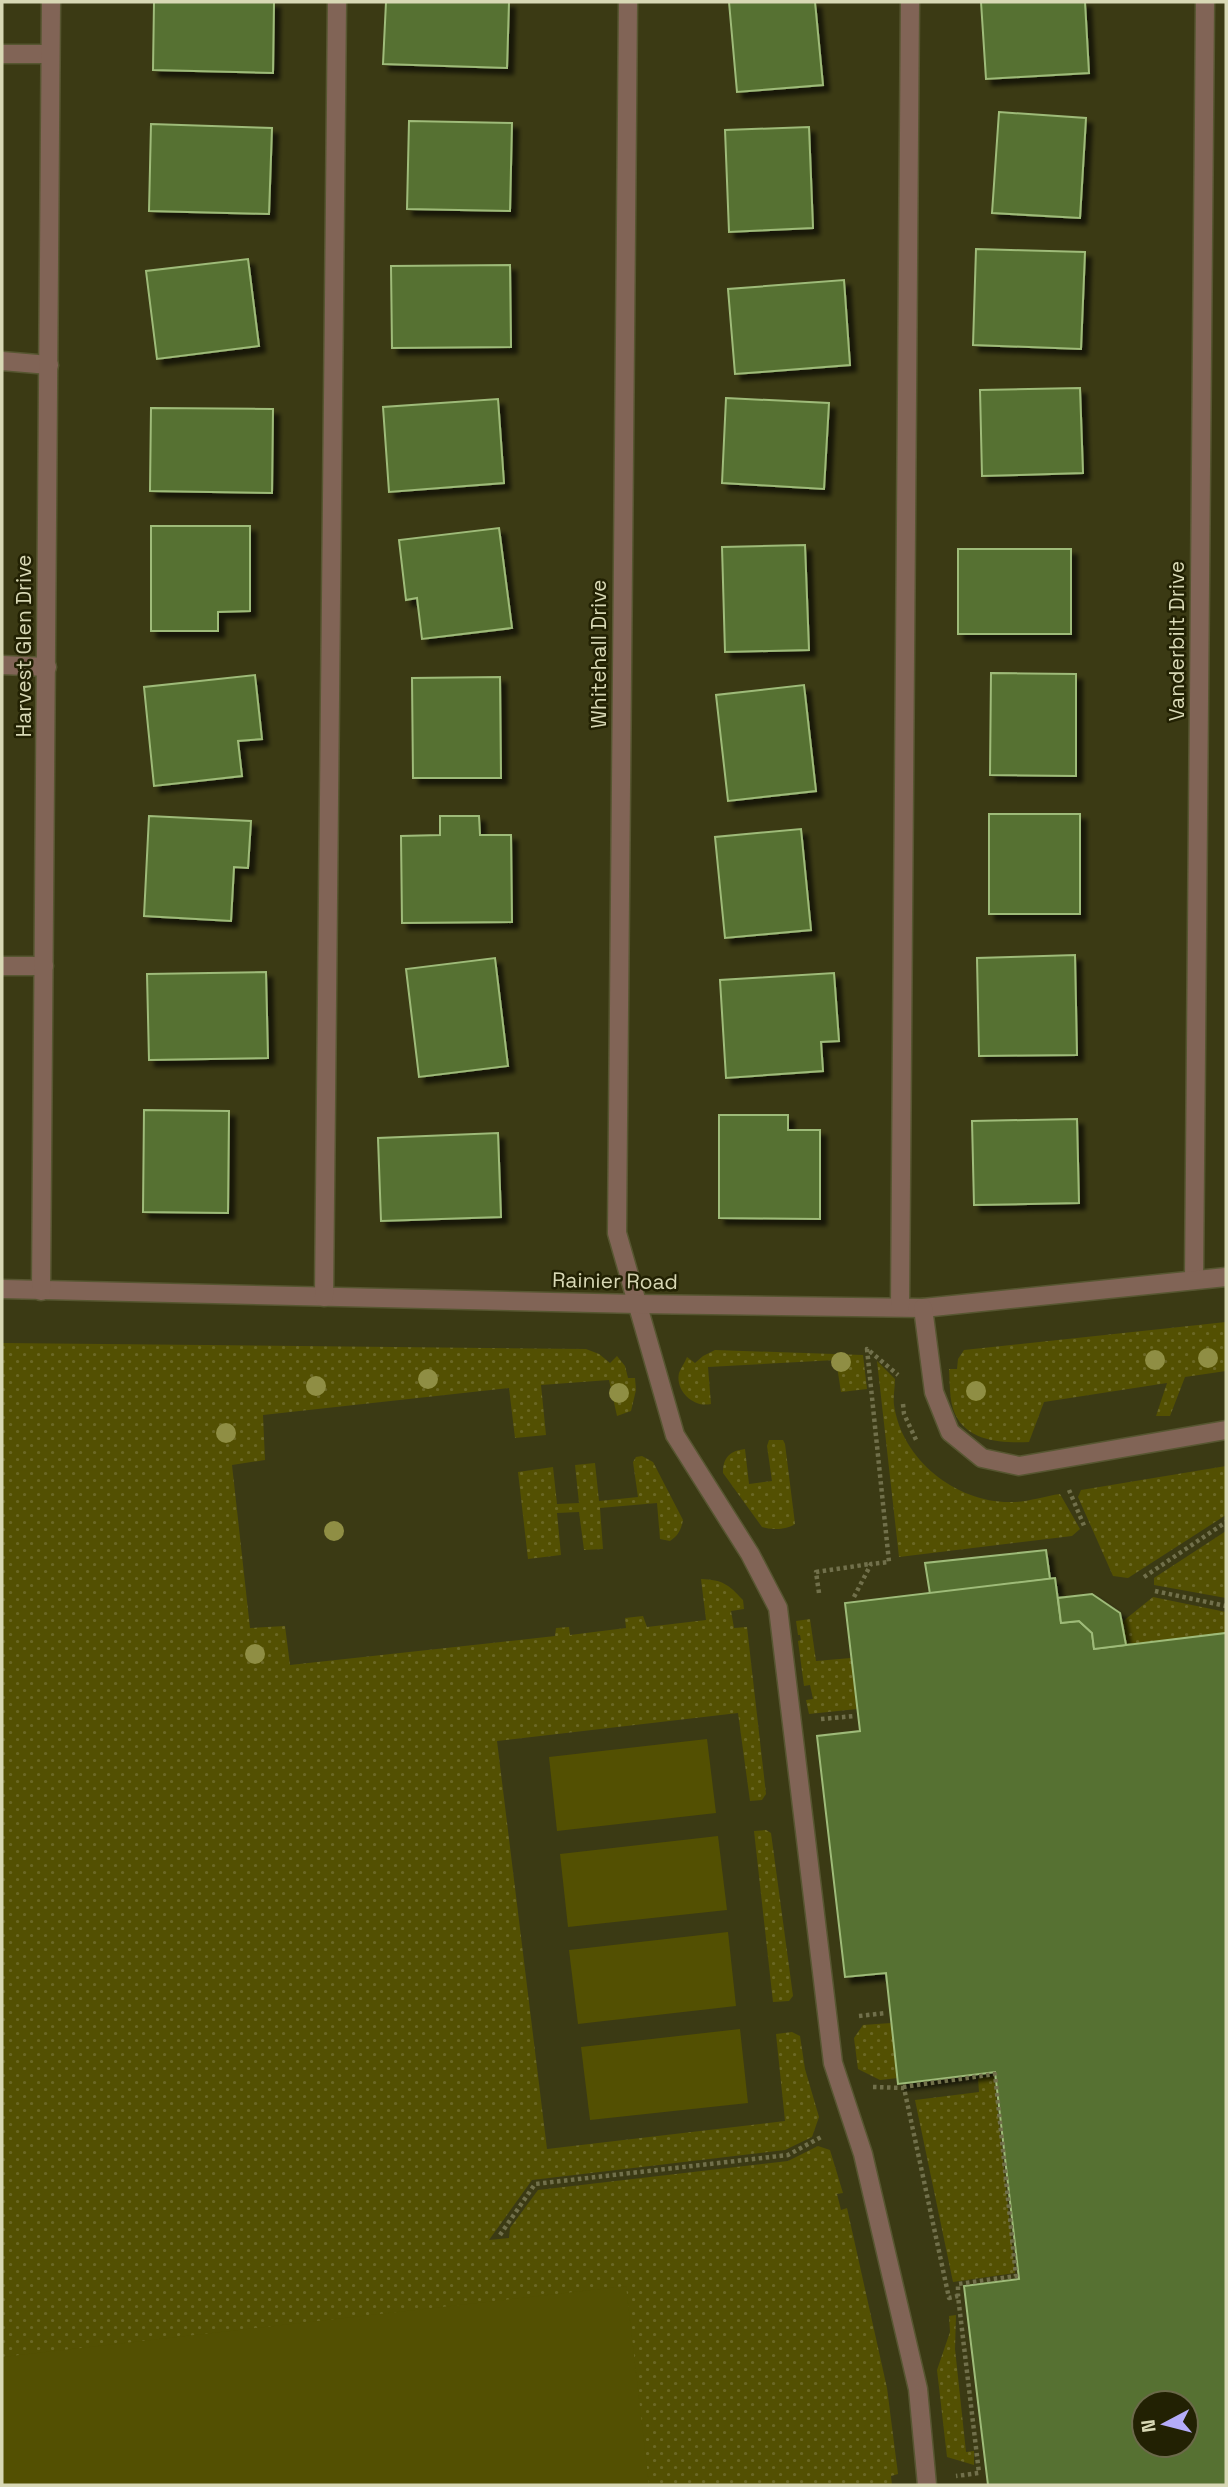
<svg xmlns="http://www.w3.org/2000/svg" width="1228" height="2487" font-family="'Space Grotesk',sans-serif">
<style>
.grass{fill:url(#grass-dots)}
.pitch{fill:#535002}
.building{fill:#577131;stroke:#9ebb79;stroke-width:2;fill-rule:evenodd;filter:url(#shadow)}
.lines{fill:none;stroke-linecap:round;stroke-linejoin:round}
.minor-casing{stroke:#575631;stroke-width:21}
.path{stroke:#71704b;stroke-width:4.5;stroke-dasharray:3.5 3.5;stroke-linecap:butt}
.minor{stroke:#816456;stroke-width:18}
.tree{fill:#8f8e44}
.labels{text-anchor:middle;stroke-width:5;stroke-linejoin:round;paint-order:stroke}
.street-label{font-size:21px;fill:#d8d8b5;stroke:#222103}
</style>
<defs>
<pattern id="grass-dots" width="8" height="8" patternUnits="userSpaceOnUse" patternTransform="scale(1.75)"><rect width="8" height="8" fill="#535002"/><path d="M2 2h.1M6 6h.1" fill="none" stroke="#6b6825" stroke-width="1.8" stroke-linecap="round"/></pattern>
<filter id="shadow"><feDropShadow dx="6" dy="6" stdDeviation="2" flood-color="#0009"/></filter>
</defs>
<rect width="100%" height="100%" fill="#3b3a14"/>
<g class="grass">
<path d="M1226,1322V1371L1185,1377L1170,1416H1156L1167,1383L1044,1402L1029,1442C1002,1443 968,1442 955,1414C949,1401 950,1382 949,1369H957L958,1359L964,1350Z"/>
<path d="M2,1343L586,1349L599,1354L610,1363L617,1356L625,1366L628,1378H635L636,1390L631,1411L617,1416L609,1380L541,1385L546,1435L515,1438L509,1388L263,1415L265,1460L232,1465L250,1628L285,1626L290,1665L555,1636L556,1628L569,1627L570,1635L626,1628L625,1618L643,1616L647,1627L706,1620L701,1579C723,1580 728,1584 743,1600L744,1609L731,1611L734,1628L747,1627L766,1794L762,1800L750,1801L738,1713L497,1741L547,2149L785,2121L776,2034L792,2032L800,2036L805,2069L819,2117L812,2137L785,2150L532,2180L489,2240L509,2238L510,2228L538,2190L788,2161L818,2146L830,2150L843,2193L837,2194L841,2210L847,2208L887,2388L898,2474L891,2476L892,2485H2Z"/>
<path d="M715,1350L863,1355L867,1389L841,1392L836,1360L708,1367L711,1404C694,1408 675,1391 679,1373C681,1368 685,1362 687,1357L695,1363L703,1356Z"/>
<path d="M877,1361L895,1379C895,1387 893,1397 894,1405C902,1461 958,1504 1013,1502C1028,1502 1045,1496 1060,1494L1080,1529L1072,1536L899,1557Z"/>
<path d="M769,1440H783L785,1444L795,1524C787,1530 771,1530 762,1527L723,1473C723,1457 730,1451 745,1449L749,1484L772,1481L767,1446Z"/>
<path d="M642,1456L653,1462L683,1520C681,1530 678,1536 670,1541L660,1539L657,1503L600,1508L603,1549L584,1550L579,1512L557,1513L561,1555L528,1559L518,1472L553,1467L557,1504L579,1503L575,1465L595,1463L599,1501L638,1497L633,1462L636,1457Z"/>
<path d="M1226,1466V1515L1128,1578L1113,1576L1078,1497L1081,1490Z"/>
<path d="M1226,1531V1598L1154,1585V1578Z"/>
<path d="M1153,1597L1226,1612V1633L1126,1645L1122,1622Z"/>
<path d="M810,1619L816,1661L851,1658L857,1709L809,1714L806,1700L813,1699L810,1685L804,1686L798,1641L801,1640L800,1635H798L796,1621Z"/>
<path d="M766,1830L771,1833L793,1996L789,2001L773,2002L754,1831Z"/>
<path d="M891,2023L898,2078L880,2080L858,2069L854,2038L863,2025Z"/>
<path d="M994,2076L1015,2273L953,2282L915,2100L979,2092L978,2078Z"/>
<path d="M956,2315L955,2349L966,2452L974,2451V2465L947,2457L937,2370L950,2332L949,2316Z"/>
</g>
<g class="pitch">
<path d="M707,1739L716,1813L557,1831L549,1757Z"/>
<path d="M718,1836L727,1910L568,1927L560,1854Z"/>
<path d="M728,1932L736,2006L578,2024L569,1950Z"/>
<path d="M740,2029L748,2103L590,2120L581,2047Z"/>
<path d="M626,2286L649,2485H2V2357Z"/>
</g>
<g class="building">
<path d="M154,2H274L273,73L153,70Z"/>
<path d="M386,2H509L507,68L383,64Z"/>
<path d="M729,2H815L823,85L737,92Z"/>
<path d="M981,2H1085L1089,73L986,79Z"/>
<path d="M999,112L1086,118L1080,218L992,213Z"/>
<path d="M409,121L512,123L510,211L407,209Z"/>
<path d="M151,124L272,128L269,214L149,211Z"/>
<path d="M809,127L813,228L729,232L725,130Z"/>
<path d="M976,249L1085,252L1081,349L973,345Z"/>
<path d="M248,259L259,346L157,359L146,271Z"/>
<path d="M510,265L511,347L392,348L391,266Z"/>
<path d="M844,280L850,365L735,374L728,289Z"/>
<path d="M1080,388L1083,473L982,476L980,390Z"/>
<path d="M726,398L829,403L824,489L722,483Z"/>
<path d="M498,399L504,483L389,492L383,407Z"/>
<path d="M151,408L273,409L272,493L150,491Z"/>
<path d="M151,526H250V611L218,612V631H151Z"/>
<path d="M499,528L512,628L422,639L417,598L406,600L399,540Z"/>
<path d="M805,545L809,650L725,652L722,547Z"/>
<rect x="958" y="549" width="113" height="85"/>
<path d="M991,673L1076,674V776L990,775Z"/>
<path d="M255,675L262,739L238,741L242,776L154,786L144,687Z"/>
<path d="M500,677L501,778H413L412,678Z"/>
<path d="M804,685L816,791L728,801L716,695Z"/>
<rect x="989" y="814" width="91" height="100"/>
<path d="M149,816L251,821L248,868L234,867L231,921L144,916Z"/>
<path d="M440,816H479L480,835H511L512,922L402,923L401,836L440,835Z"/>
<path d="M801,829L811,930L725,938L715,837Z"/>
<path d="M1075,955L1077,1055L979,1056L977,958Z"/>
<path d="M495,958L508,1066L419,1077L406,969Z"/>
<path d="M266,972L268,1058L149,1060L147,974Z"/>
<path d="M834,973L839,1041L821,1042L823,1071L726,1078L720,980Z"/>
<path d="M144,1110L229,1111L228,1213L143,1212Z"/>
<path d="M719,1115H788V1130H820V1219L719,1218Z"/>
<path d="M1077,1119L1079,1203L974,1205L972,1121Z"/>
<path d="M498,1133L501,1217L381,1221L378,1138Z"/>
<path d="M1046,1550L1050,1579L930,1594L925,1563Z"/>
<path d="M1055,1578L1061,1623L1079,1621L1092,1633L1094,1649L1226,1633V2485H988L964,2286L1019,2279L995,2072L898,2084L886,1973L845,1977L817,1736L860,1731L845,1603ZM1144,2403H1186V2445H1144Z"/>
<path d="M1092,1594L1120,1613L1126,1645L1094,1649L1092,1633L1079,1621L1061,1623L1058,1598Z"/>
</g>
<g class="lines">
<defs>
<g id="minor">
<path d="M628,2L617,1233L675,1435L750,1554L778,1608L833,2063L863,2154L918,2389L927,2485"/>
<path d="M2,54H50"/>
<path d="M2,361L49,365"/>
<path d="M2,665L47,667"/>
<path d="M2,966H44"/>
<path d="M1194,1280L1205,2"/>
<path d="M2,1289L638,1304L923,1308L1226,1277"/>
<path d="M41,1291L51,2"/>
<path d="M324,1297L337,2"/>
<path d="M900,1307L910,2"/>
<path d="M923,1308L934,1392L950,1432L982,1458L1019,1466L1226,1430"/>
</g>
</defs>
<use href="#minor" class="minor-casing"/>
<g class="path">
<path d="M903,1404L904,1414L917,1442"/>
<path d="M1069,1490L1085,1528"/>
<path d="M1144,1577L1226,1522"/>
<path d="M1155,1591L1226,1606"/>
<path d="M819,1593L816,1572L870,1564"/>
<path d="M854,1597L871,1564L889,1562L867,1349L898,1375"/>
<path d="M821,1719L855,1716"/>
<path d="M859,2016L886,2013"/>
<path d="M873,2087L904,2088L949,2298L958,2296L979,2473L956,2476"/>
<path d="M903,2087L995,2074L1016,2276L958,2284V2296"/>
<path d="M500,2235L535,2184L788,2155L823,2136"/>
</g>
<use href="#minor" class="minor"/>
</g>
<g class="tree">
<circle cx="1208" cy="1358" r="10"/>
<circle cx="1155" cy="1360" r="10"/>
<circle cx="841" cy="1362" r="10"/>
<circle cx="428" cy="1379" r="10"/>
<circle cx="316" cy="1386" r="10"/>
<circle cx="976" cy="1391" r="10"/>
<circle cx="619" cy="1393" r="10"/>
<circle cx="226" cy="1433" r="10"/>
<circle cx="334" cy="1531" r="10"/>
<circle cx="255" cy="1654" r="10"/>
</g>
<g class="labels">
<g class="street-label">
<text transform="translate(1177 641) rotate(-90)" y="7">Vanderbilt Drive</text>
<text transform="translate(24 646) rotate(-90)" y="7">Harvest Glen Drive</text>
<text transform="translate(599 654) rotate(-90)" y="7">Whitehall Drive</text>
<text transform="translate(615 1281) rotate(1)" y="7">Rainier Road</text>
</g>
</g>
<rect width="1228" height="2487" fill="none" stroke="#d8d8b5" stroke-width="7"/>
<g transform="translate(1165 2424) rotate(263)"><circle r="33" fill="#222103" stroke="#6b6a4a" stroke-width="2"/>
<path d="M0-5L12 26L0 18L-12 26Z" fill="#b4acf9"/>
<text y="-10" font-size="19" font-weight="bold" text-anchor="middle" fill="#d8d8b5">N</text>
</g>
</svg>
